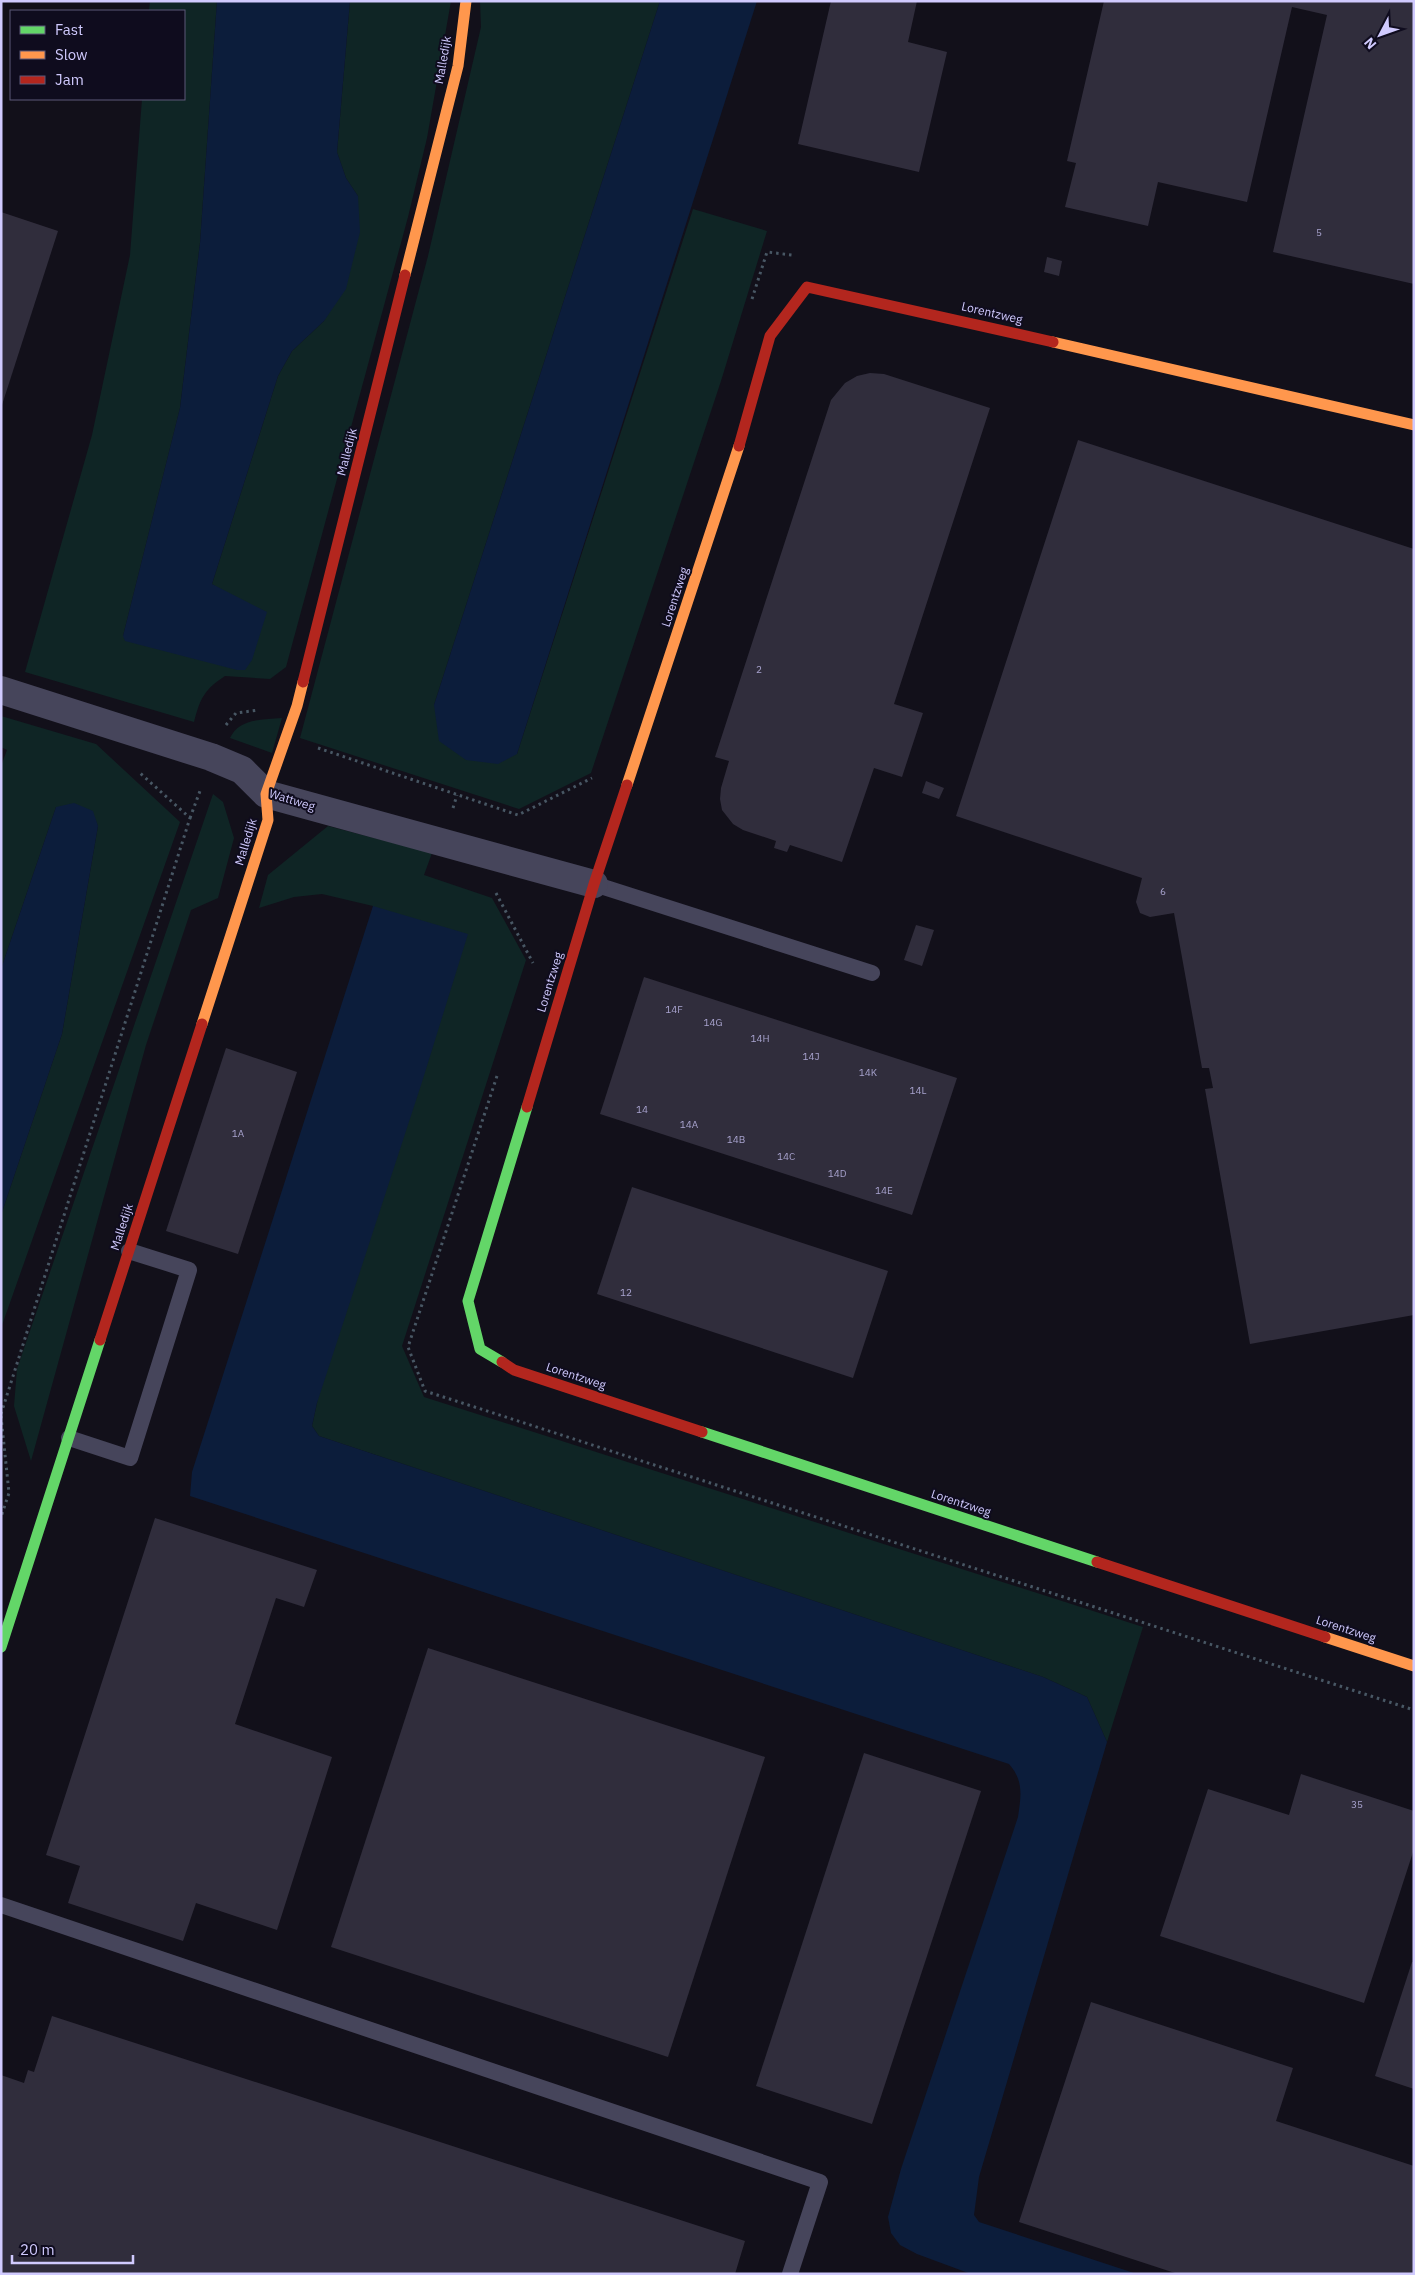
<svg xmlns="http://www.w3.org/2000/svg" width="1415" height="2275" font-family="'IBM Plex Sans',sans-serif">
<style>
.green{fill:#0f2525}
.water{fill:#0c1d3b}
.building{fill:#302d3c}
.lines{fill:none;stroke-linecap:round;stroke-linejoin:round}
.path{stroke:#485764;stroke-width:3;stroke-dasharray:2.5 4;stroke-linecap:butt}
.lane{stroke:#46455b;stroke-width:16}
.street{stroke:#46455b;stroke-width:28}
.fast{stroke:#63d668;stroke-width:11}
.slow{stroke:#ff974d;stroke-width:11}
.jam{stroke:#b3261e;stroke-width:11}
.labels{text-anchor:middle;stroke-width:4;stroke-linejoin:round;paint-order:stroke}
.number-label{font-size:10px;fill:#a8a3ce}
.street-label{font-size:12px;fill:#d0cafe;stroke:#0f0c1e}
</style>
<rect width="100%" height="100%" fill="#12101a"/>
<g class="green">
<path d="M150,1H217L200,243L180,408L123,636L218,588L212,584L278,376L292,351L324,321L358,196L346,178L337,152L350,1H451L427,138L408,217L286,667L270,679L225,676C205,689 200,698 194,722L25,672L92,435L130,255L142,99H184V11H149Z"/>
<path d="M480,1H660L434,705L517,754L693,209L767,231L721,381L591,773L519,809L300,738L428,256L481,27Z"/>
<path d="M1,716L96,744L180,822L1,1328V1215L62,1034L98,826L92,811L56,807L1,969V766L7,750L1,747Z"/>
<path d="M282,718L272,753L230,738C239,718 262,720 282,718Z"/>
<path d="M213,794L223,802L234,838L218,898L191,910L146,1045L31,1461L14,1406L17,1369Z"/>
<path d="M328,826L432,853L424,875L492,898L526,960L402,1346L424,1397L1143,1627L1107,1742L1087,1697L1043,1677L319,1436L312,1426L317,1403L373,906L322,894L294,897L259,908L268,875Z"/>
</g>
<g class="water">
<path d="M217,1H350L337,152L346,178L358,196L360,232L346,289L324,321L292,351L278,376L212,584L267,612L252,660L245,670H237L125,641L123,636L180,408L200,243Z"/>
<path d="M660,1H757L517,754L498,764L466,760L439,741L434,705Z"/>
<path d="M74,803L93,811L98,826L62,1034L1,1215V969L56,807Z"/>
<path d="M373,906L468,934L422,1082L317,1403L312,1426L319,1436L1043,1677L1087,1697L1107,1742L979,2177L974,2215L979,2222L1137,2274H971L917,2254L900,2245L891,2233L888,2217L901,2169L1018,1817C1021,1796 1024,1781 1009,1764L190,1496L192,1472Z"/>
</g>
<g class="building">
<path d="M831,1H917L908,42L947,52L919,172L798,144Z"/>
<path d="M1104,1H1414V284L1273,252L1327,15L1292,7L1247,202L1158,182L1148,226L1065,207L1076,163L1067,161Z"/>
<path d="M1,212L58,231L2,405H1Z"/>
<path d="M1047,257L1062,261L1059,276L1044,272Z"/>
<path d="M870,373L884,374L990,408L894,704L923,713L902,777L874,768L842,862L790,845L787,852L774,848L776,841L743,830L733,824L722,810L720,799L721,788L729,761L715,757L831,400L845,383L857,376Z"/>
<path d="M1078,440L1414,549V1315L1250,1344L1205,1089L1213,1088L1209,1068H1202L1174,913L1150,917L1140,913L1136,902L1142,878L956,816Z"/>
<path d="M926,781L944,788L939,799L922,793Z"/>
<path d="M916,925L934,930L922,966L904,960Z"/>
<path d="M644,977L957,1078L912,1215L600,1114Z"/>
<path d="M226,1048L297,1072L238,1254L166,1231Z"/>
<path d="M632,1187L888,1271L853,1378L597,1294Z"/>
<path d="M155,1518L317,1570L304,1607L276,1598L235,1724L332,1757L277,1930L196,1903L183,1941L68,1903L80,1866L46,1855Z"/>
<path d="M428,1648L765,1757L668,2057L331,1947Z"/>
<path d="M864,1753L981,1791L872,2124L756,2086Z"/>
<path d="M1301,1774L1414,1811V1849L1364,2003L1160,1936L1208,1789L1289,1815Z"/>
<path d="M1412,1962H1414V2089L1375,2076Z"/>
<path d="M1091,2002L1293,2068L1276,2121L1414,2166V2274H1178L1019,2222Z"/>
<path d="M52,2016L745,2241L735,2274H1V2075L24,2083L28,2070L34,2072Z"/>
</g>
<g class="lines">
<g class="path">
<path d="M752,299L767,252L792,255"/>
<path d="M226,725L236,713L259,710"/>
<path d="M318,748L518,815L592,778"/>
<path d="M453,808L457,795"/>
<path d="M190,818L200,791"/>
<path d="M496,893L533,963"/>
<path d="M497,1076L408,1347L425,1391L1414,1710"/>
<path d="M1,1414L190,818L140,773"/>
<path d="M1,1416L9,1493L1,1517"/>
</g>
<g class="lane">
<path d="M594,884L872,973"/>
<path d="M69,1438L130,1458L189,1270L129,1251"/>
<path d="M1,1905L820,2182L790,2274"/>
</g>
<path class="street" d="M1,690L211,757L242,770L266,794L594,884"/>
<g class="fast">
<path d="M502,1362L480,1349L468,1301L527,1107"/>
<path d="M702,1432L1097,1562"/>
<path d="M1,1647L100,1340"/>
</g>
<g class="slow">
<path d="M405,275L458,66L466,1"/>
<path d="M1053,342L1414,425"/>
<path d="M627,785L739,446"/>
<path d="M202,1024L268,820L266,794L297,706L303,682"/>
<path d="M1325,1637L1414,1666"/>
</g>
<g class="jam">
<path d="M739,446L770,336L807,287L1053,342"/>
<path d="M303,682L405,275"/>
<path d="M527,1107L594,884L627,785"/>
<path d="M100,1340L202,1024"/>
<path d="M502,1362L514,1370L702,1432"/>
<path d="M1097,1562L1325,1637"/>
</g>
</g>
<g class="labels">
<g class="number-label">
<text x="1319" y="236">5</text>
<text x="759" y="673">2</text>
<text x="1163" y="895">6</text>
<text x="674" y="1013">14F</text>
<text x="713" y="1026">14G</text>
<text x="760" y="1042">14H</text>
<text x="811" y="1060">14J</text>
<text x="868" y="1076">14K</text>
<text x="918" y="1094">14L</text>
<text x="642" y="1113">14</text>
<text x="689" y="1128">14A</text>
<text x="238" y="1137">1A</text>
<text x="736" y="1143">14B</text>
<text x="786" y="1160">14C</text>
<text x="837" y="1177">14D</text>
<text x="884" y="1194">14E</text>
<text x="626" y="1296">12</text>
<text x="1357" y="1808">35</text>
</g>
<g class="street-label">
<text transform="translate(443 60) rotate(-80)" y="4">Malledijk</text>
<text transform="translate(992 313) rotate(13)" y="4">Lorentzweg</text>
<text transform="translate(347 452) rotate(-76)" y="4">Malledijk</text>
<text transform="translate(675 597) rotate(-72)" y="4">Lorentzweg</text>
<text transform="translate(292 800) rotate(17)" y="4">Wattweg</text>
<text transform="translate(246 842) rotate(-73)" y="4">Malledijk</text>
<text transform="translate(550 982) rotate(-73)" y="4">Lorentzweg</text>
<text transform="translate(122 1227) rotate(-72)" y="4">Malledijk</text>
<text transform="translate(576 1376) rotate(18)" y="4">Lorentzweg</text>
<text transform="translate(961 1503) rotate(18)" y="4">Lorentzweg</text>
<text transform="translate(1346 1629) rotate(18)" y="4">Lorentzweg</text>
</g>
</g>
<rect width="1415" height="2275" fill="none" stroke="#d0cafe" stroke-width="5"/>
<rect x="10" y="10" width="175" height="90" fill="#0f0c1e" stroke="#5c5878"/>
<rect x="20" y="26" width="25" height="8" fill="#63d668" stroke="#5c5878"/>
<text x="55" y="35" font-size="15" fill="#d0cafe">Fast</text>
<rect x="20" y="51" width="25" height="8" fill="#ff974d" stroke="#5c5878"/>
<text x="55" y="60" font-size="15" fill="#d0cafe">Slow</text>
<rect x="20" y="76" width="25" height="8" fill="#b3261e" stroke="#5c5878"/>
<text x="55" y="85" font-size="15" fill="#d0cafe">Jam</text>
<g transform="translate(1380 35) rotate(229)" stroke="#0f0c1e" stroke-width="4" paint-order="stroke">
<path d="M0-4L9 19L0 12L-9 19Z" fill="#d0cafe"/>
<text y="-8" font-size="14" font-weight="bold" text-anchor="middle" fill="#d0cafe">N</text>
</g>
<path d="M12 2255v8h121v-8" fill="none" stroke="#d0cafe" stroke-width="2.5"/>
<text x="20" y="2255" font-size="15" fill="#d0cafe" stroke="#0f0c1e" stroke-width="4" paint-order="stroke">20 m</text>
</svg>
